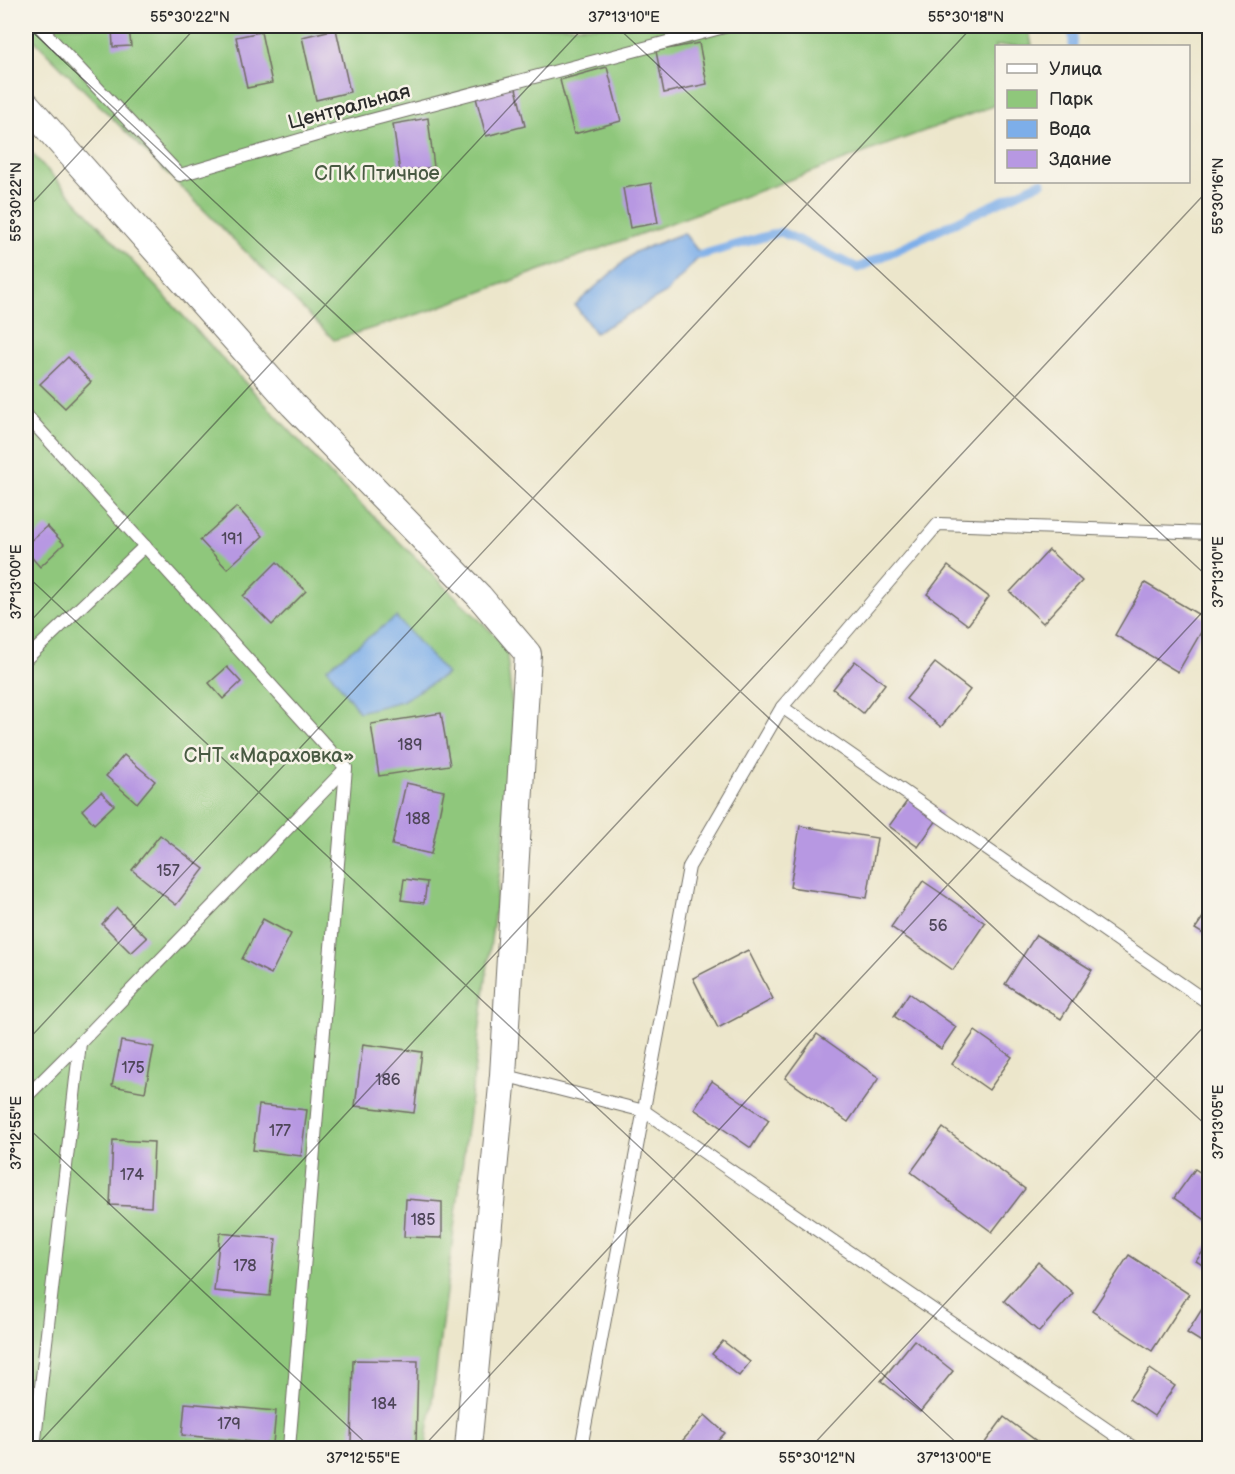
<svg xmlns="http://www.w3.org/2000/svg" width="1235" height="1474" font-family="'Balsamiq Sans',sans-serif">
<style>
.green{fill:#8fc77b;stroke:#5d7953;stroke-width:1.5}
.water{fill:#7daee9;stroke:#546c8a;stroke-width:1.5}
.lines{fill:none;stroke-linecap:round;stroke-linejoin:round}
.stream{stroke:#7daee9;stroke-width:9}
.building{fill:#b798e2}
.lane-casing{stroke:#6f6c63;stroke-width:14}
.street-casing{stroke:#6f6c63;stroke-width:28}
.lane{stroke:#fff;stroke-width:12}
.street{stroke:#fff;stroke-width:26}
.ticks{fill:none;stroke:#2b2b2b;stroke-width:1.5;stroke-opacity:0.45}
.labels{text-anchor:middle;stroke-width:5;stroke-linejoin:round;paint-order:stroke}
.number-label{font-size:16px;fill:#4e4659}
.street-label{font-size:20px;fill:#2b2b2b;stroke:#f7f3e8}
.park-label{font-size:20px;fill:#495a43;stroke:#f7f3e8}
.neatline{fill:none;stroke:#2b2b2b;stroke-width:2}
.ticks-label{font-size:15px;text-anchor:middle;fill:#2b2b2b}
</style>
<rect width="100%" height="100%" fill="#f7f3e8"/>
<filter id="ink" filterUnits="userSpaceOnUse"><feTurbulence type="fractalNoise" baseFrequency=".0167" numOctaves="2"/><feDisplacementMap in="SourceGraphic" scale="12" xChannelSelector="R" yChannelSelector="G"/><feConvolveMatrix kernelMatrix="1 2 1 2 8 2 1 2 1" color-interpolation-filters="sRGB"/></filter>
<filter id="wash" filterUnits="userSpaceOnUse"><feTurbulence type="fractalNoise" baseFrequency=".008" numOctaves="4" result="noise"/><feDisplacementMap in="SourceGraphic" scale="24" xChannelSelector="R" yChannelSelector="G"/><feGaussianBlur stdDeviation="1.35" result="paint"/><feColorMatrix in="noise" values="0 0 0 0 0 0 0 0 0 0 0 0 0 0 0 0 0 1.4 0 .05"/><feComposite in="paint" operator="in"/></filter>
<g filter="url(#wash)">
<rect width="100%" height="100%" fill="#ece6cb"/>
<g class="green">
<path d="M26,26H1028L1032,46H996V105L428,311L334,340L26,32Z"/>
<path d="M26,147L330,474L506,646L516,745L426,1448H26Z"/>
</g>
<g class="water">
<path d="M684,233L701,255L666,293L595,333L575,305L635,252Z"/>
<path d="M396,617L447,674L402,701L359,712L327,668Z"/>
</g>
<g class="lines">
<g class="stream">
<path d="M1068,26L1073,34V46"/>
<path d="M701,255L781,232L858,268L1042,182"/>
</g>
</g>
<g id="blocks">
<g class="building">
<path d="M129,27L131,46L113,47L112,28Z"/>
<path d="M336,29L350,92L316,100L302,37Z"/>
<path d="M261,32L272,83L247,88L236,37Z"/>
<path d="M699,43L707,84L664,93L656,51Z"/>
<path d="M607,67L621,121L574,134L560,80Z"/>
<path d="M515,84L525,126L486,136L475,94Z"/>
<path d="M428,118L434,167L400,172L393,124Z"/>
<path d="M651,183L658,223L630,228L623,188Z"/>
<path d="M68,357L91,382L65,408L40,384Z"/>
<path d="M237,507L263,536L227,569L200,540Z"/>
<path d="M47,526L64,544L40,567L26,551V545Z"/>
<path d="M1049,550L1082,581L1043,623L1010,592Z"/>
<path d="M277,562L306,591L272,625L243,596Z"/>
<path d="M948,566L989,597L968,625L927,594Z"/>
<path d="M1145,583L1208,620L1178,672L1115,635Z"/>
<path d="M855,661L885,684L863,713L833,689Z"/>
<path d="M935,663L970,690L941,727L906,699Z"/>
<path d="M227,667L241,682L223,699L209,683Z"/>
<path d="M441,713L450,765L379,776L371,724Z"/>
<path d="M124,755L155,781L137,803L106,776Z"/>
<path d="M406,783L444,791L431,854L392,845Z"/>
<path d="M101,792L114,805L94,824L82,810Z"/>
<path d="M913,793L942,813L918,847L889,826Z"/>
<path d="M800,826L877,838L867,898L790,887Z"/>
<path d="M160,835L204,869L176,905L132,870Z"/>
<path d="M404,879L427,882L424,903L401,900Z"/>
<path d="M923,881L985,923L953,970L891,927Z"/>
<path d="M1210,907V938L1195,929Z"/>
<path d="M117,908L147,938L131,953L102,924Z"/>
<path d="M263,919L291,934L271,974L242,959Z"/>
<path d="M1036,935L1092,970L1061,1019L1005,984Z"/>
<path d="M748,950L773,999L718,1028L693,978Z"/>
<path d="M909,993L956,1027L941,1049L894,1016Z"/>
<path d="M975,1031L1012,1057L989,1090L952,1064Z"/>
<path d="M817,1034L879,1078L848,1122L785,1078Z"/>
<path d="M121,1041L154,1047L145,1092L112,1086Z"/>
<path d="M363,1044L422,1052L414,1113L355,1106Z"/>
<path d="M712,1081L769,1120L751,1148L694,1109Z"/>
<path d="M259,1105L307,1110L301,1156L253,1150Z"/>
<path d="M943,1128L1025,1189L992,1232L911,1172Z"/>
<path d="M113,1140L154,1142L151,1207L110,1205Z"/>
<path d="M1195,1169L1210,1179V1223L1174,1198Z"/>
<path d="M406,1199L442,1202V1238L404,1237Z"/>
<path d="M220,1233L276,1239L270,1296L214,1291Z"/>
<path d="M1210,1242V1270L1196,1261Z"/>
<path d="M1129,1255L1189,1294L1152,1351L1092,1311Z"/>
<path d="M1038,1262L1073,1293L1039,1332L1004,1301Z"/>
<path d="M1202,1309L1210,1314V1343L1208,1346L1187,1333Z"/>
<path d="M914,1340L953,1371L920,1412L881,1381Z"/>
<path d="M723,1341L750,1362L739,1376L712,1354Z"/>
<path d="M353,1360L418,1361L416,1446L351,1445Z"/>
<path d="M1150,1369L1175,1386L1154,1416L1129,1399Z"/>
<path d="M185,1403L276,1411L273,1444L182,1435Z"/>
<path d="M705,1415L725,1433L711,1448H678L677,1447Z"/>
<path d="M1004,1417L1046,1448H981Z"/>
</g>
</g>
</g>
<g filter="url(#ink)">
<use href="#blocks" fill-opacity="0" stroke="#6f6c63" stroke-width="1.5"/>
<g class="lines">
<defs>
<g id="lane">
<path d="M39,26L180,175L337,129L728,26"/>
<path d="M26,415L346,768L289,1448"/>
<path d="M26,659L145,546"/>
<path d="M782,707L938,524L1210,533"/>
<path d="M503,1075L644,1111L1134,1448"/>
<path d="M26,1097L80,1043"/>
<path d="M34,1448L80,1043L346,768"/>
<path d="M581,1448L689,867L782,707L1210,1004"/>
</g>
<path id="street" d="M26,104L293,405L479,596L528,654L503,1075L468,1448"/>
</defs>
<use href="#lane" class="lane-casing"/>
<use href="#street" class="street-casing"/>
<use href="#lane" class="lane"/>
<use href="#street" class="street"/>
</g>
</g>
<path class="ticks" d="M26,26L1210,1129M616,26L1210,579M1207,26L1210,28M26,210L197,26M26,575L962,1448M26,626L585,26M26,1042L973,26M26,1126L371,1448M34,1448L1210,188M422,1448L1210,604M810,1448L1210,1020M1198,1448L1210,1436"/>
<g class="labels">
<g class="number-label">
<text x="232" y="544">191</text>
<text x="410" y="750">189</text>
<text x="418" y="824">188</text>
<text x="168" y="876">157</text>
<text x="938" y="931">56</text>
<text x="133" y="1073">175</text>
<text x="388" y="1085">186</text>
<text x="280" y="1136">177</text>
<text x="132" y="1180">174</text>
<text x="423" y="1225">185</text>
<text x="245" y="1271">178</text>
<text x="384" y="1409">184</text>
<text x="229" y="1429">179</text>
</g>
<g class="street-label">
<text transform="translate(349 106) rotate(-15)" y="7">Центральная</text>
</g>
<g class="park-label">
<text x="377" y="180">СПК Птичное</text>
<text x="269" y="762">СНТ «Мараховка»</text>
</g>
</g>
<rect width="1235" height="1474" fill="none" stroke="#f7f3e8" stroke-width="66"/>
<rect x="995" y="45" width="195" height="138" fill="#f7f3e8" stroke="#a5a39c" stroke-width="1.5"/>
<rect x="1007" y="64" width="30" height="9" fill="#ffffff" stroke="#a5a39c" stroke-width="1.5"/>
<text x="1049" y="75" font-size="18" fill="#2b2b2b">Улица</text>
<rect x="1007" y="90" width="30" height="18" fill="#8fc77b" stroke="#a5a39c" stroke-width="1.5"/>
<text x="1049" y="105" font-size="18" fill="#2b2b2b">Парк</text>
<rect x="1007" y="120" width="30" height="18" fill="#7daee9" stroke="#a5a39c" stroke-width="1.5"/>
<text x="1049" y="135" font-size="18" fill="#2b2b2b">Вода</text>
<rect x="1007" y="150" width="30" height="18" fill="#b798e2" stroke="#a5a39c" stroke-width="1.5"/>
<text x="1049" y="165" font-size="18" fill="#2b2b2b">Здание</text>
<rect x="33" y="33" width="1169" height="1408" class="neatline"/>
<g class="ticks-label">
<text x="190" y="22">55°30'22"N</text>
<text x="624" y="22">37°13'10"E</text>
<text x="966" y="22">55°30'18"N</text>
<text transform="translate(1218 196) rotate(-90)" y="5">55°30'16"N</text>
<text transform="translate(16 202) rotate(-90)" y="5">55°30'22"N</text>
<text transform="translate(1218 572) rotate(-90)" y="5">37°13'10"E</text>
<text transform="translate(16 582) rotate(-90)" y="5">37°13'00"E</text>
<text transform="translate(1218 1122) rotate(-90)" y="5">37°13'05"E</text>
<text transform="translate(16 1133) rotate(-90)" y="5">37°12'55"E</text>
<text x="363" y="1463">37°12'55"E</text>
<text x="817" y="1463">55°30'12"N</text>
<text x="954" y="1463">37°13'00"E</text>
</g>
</svg>
